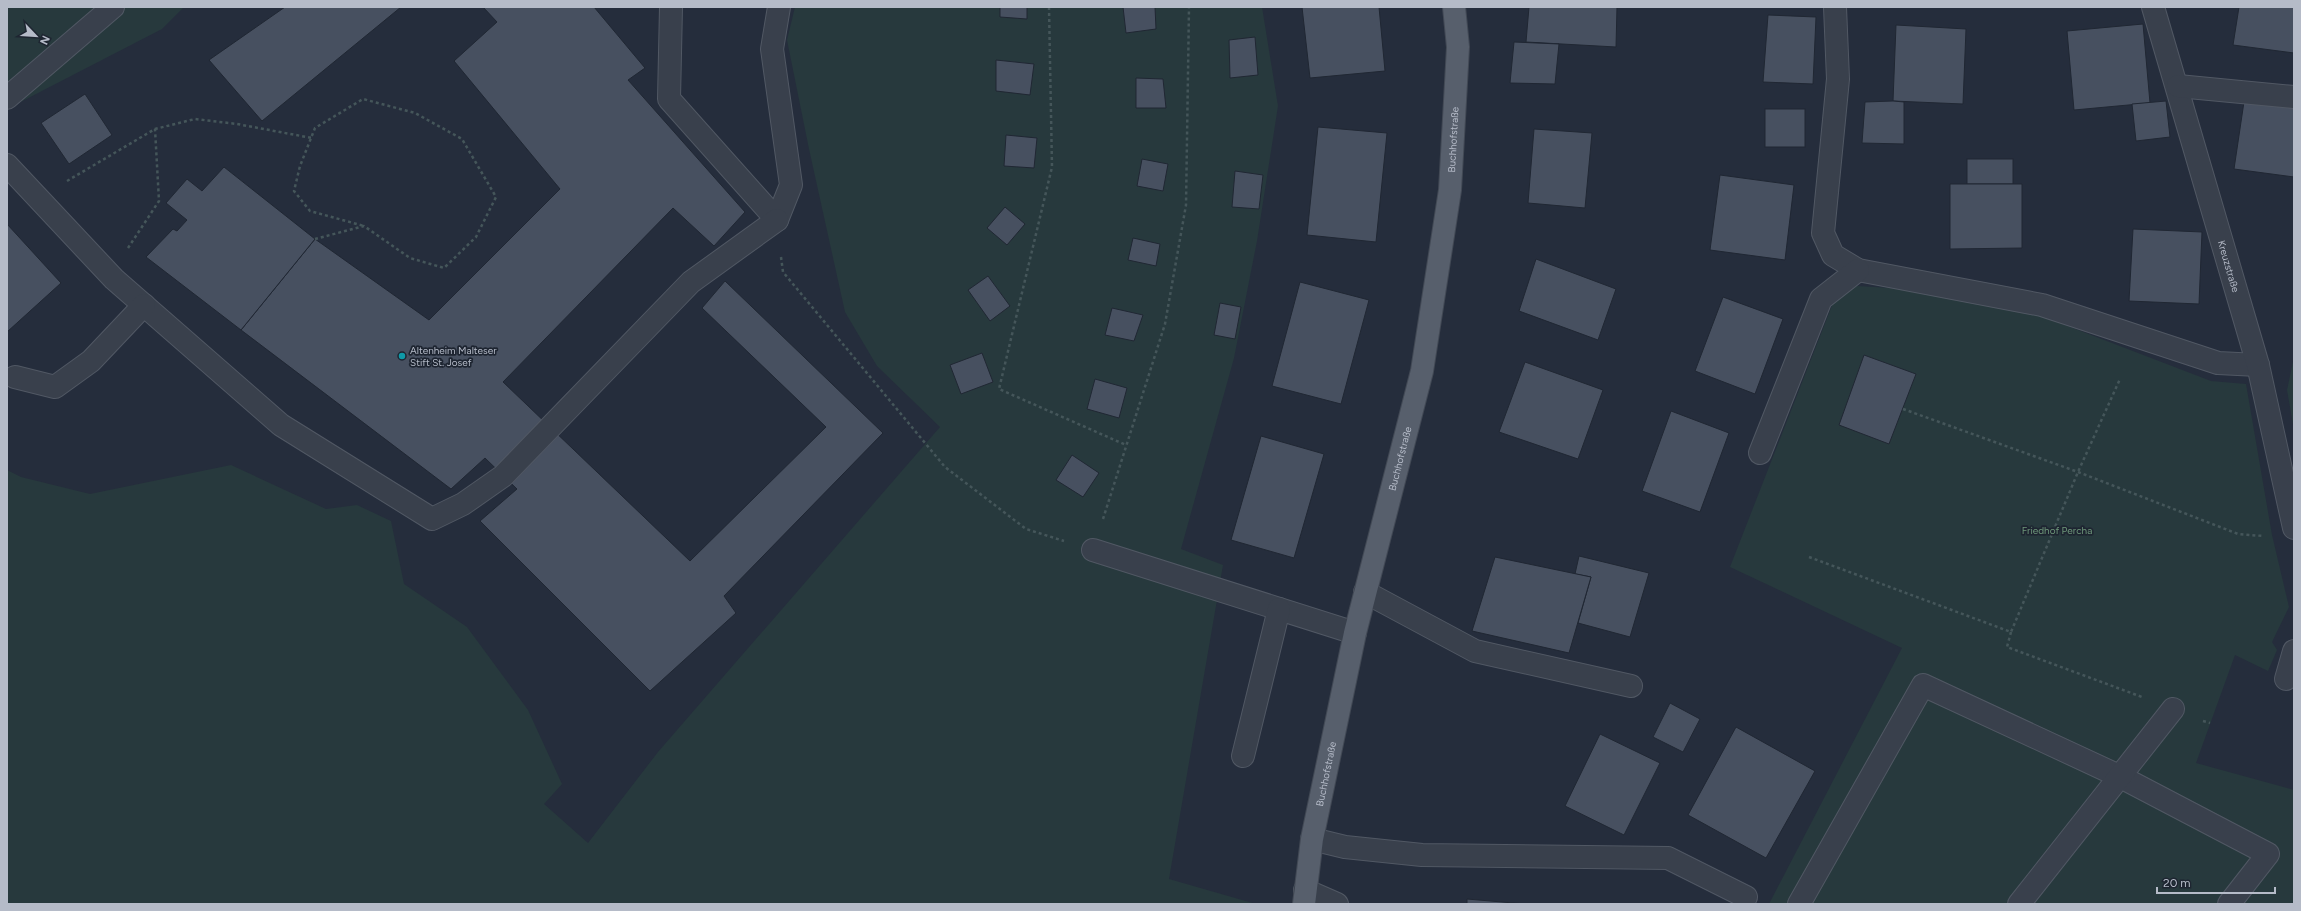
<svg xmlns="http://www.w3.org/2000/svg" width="2301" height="911" font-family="Figtree,sans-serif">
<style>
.green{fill:#27393d}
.building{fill:#475060;stroke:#202733}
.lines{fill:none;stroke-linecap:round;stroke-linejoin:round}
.minor-casing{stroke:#515864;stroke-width:24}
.major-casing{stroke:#424955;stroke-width:24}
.path{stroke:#45565a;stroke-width:2.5;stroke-dasharray:3 3;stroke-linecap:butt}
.minor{stroke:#39404c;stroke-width:22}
.major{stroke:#575f6c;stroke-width:22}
.culture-dot{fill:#0f9aa8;stroke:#1e2531;stroke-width:1.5}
.labels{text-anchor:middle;stroke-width:3.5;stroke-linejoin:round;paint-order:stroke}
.street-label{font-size:10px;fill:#b5bbc8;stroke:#1e2531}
.poi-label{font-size:10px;fill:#b5bbc8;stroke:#1e2531;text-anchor:start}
.park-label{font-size:10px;fill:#6e977a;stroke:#1e2531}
</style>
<rect width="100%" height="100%" fill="#252d3c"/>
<g class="green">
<path d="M7,7H184L162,29L7,109Z"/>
<path d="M795,7H1262L1278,106L1257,241L1234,358L1181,549L1223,565L1169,879L1256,904H7V470L21,477L90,494L231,465L326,509L357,505L391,521L404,584L467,627L528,710L562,784L544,804L588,843L658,752L940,427L877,366L845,312L809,149L787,40Z"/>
<path d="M1840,285L1891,288L2039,315L2211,381L2246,384L2272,535L2289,607L2272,642L2277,650L2268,671L2235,655L2196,763L2294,790V904H1769L1902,648L1730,567Z"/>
<path d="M2294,357V430L2287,390Z"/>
</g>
<g class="building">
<path d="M285,7H401L262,121L209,60Z"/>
<path d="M483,7H594L645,68L628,80L745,212L714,246L673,208L503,382L690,561L826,427L702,308L725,281L883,433L724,596L736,613L650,691L480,521L517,489L485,458L451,489L241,330L315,239L429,320L560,189L454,61L497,22Z"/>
<path d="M1000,7H1027V19L1000,17Z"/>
<path d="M1123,7H1155L1156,29L1126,33Z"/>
<path d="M1302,7H1379L1385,71L1310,78Z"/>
<path d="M1529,7H1617L1616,47L1526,42Z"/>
<path d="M2239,7H2294V53L2233,45Z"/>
<path d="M1768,15L1816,17L1813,84L1763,82Z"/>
<path d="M2143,24L2150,103L2074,110L2067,31Z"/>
<path d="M1896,25L1966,29L1963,104L1893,101Z"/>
<path d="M1255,37L1258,75L1230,78L1229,40Z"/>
<path d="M1514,42L1559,44L1555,84L1510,83Z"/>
<path d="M996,60L1034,64L1030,95L996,91Z"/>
<path d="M1136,78L1163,79L1166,108H1136Z"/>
<path d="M85,94L112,135L69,164L41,123Z"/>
<path d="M2245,95L2294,101V177L2234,169Z"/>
<path d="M1893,101L1904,102V144L1862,143L1865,102Z"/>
<path d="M2166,101L2170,137L2136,141L2132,104Z"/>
<rect x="1765" y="109" width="40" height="38"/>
<path d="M1318,127L1387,133L1376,242L1307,235Z"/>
<path d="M1534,129L1592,133L1585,208L1528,203Z"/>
<path d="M1006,135L1037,138L1034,168L1004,166Z"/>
<path d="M1142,159L1168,164L1163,191L1137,186Z"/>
<rect x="1967" y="159" width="46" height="25"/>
<path d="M224,167L315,239L241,330L146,257L173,229L177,231L187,220L166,203L187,179L202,191Z"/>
<path d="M1235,171L1263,175L1259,209L1232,207Z"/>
<path d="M1720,175L1794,185L1785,260L1710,250Z"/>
<path d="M1950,184H2022V248L1950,249Z"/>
<path d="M1005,207L1025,224L1007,245L987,228Z"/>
<path d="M7,224L61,283L7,332Z"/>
<path d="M2133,229L2202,232L2199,304L2129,301Z"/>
<path d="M1133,238L1160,244L1156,266L1128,260Z"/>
<path d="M1536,259L1616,289L1598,340L1519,311Z"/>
<path d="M988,276L1010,306L990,321L968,290Z"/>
<path d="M1300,282L1369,300L1341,404L1272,386Z"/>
<path d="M1723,297L1783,319L1755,394L1695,371Z"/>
<path d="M1220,303L1241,307L1235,339L1214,335Z"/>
<path d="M1112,308L1143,315L1134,341L1105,335Z"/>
<path d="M982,353L993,382L961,394L950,365Z"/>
<path d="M1864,355L1916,374L1889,444L1839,425Z"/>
<path d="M1525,362L1603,390L1578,459L1499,432Z"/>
<path d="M1095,379L1127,388L1119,418L1087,409Z"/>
<path d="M1671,411L1729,433L1700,512L1642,491Z"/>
<path d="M1261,436L1324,454L1294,558L1231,540Z"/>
<path d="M1072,455L1099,473L1083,497L1056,480Z"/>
<path d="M1579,556L1649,573L1630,637L1578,623L1591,577L1575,574Z"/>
<path d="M1495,557L1591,577L1569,653L1472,631Z"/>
<path d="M1670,703L1700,719L1683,752L1653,737Z"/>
<path d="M1736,727L1815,771L1766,858L1688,815Z"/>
<path d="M1600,734L1660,763L1624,835L1565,806Z"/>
<path d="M1467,899L1525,904H1467Z"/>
</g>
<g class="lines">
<defs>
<g id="minor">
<path d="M671,7L669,99L777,220L791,185L772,49L779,7"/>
<path d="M1835,7L1838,79L1823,233L1833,255L1858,270L2042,305L2218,363L2258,365"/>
<path id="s1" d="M2153,7L2258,365L2294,528"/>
<path d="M2178,86L2294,97"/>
<path d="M7,98L113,7"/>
<path d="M7,165L114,279L281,425L432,519L463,504L503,476L691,282L777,220"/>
<path d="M15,377L55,387L91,361L144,305"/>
<path d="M1760,453L1821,299L1858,270"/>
<path d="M1093,550L1355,633"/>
<path d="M1365,592L1475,651L1631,686"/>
<path d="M2286,679L2294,651"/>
<path d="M1243,756L1279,609"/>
<path d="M1312,839L1345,847L1422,855L1668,858L1746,897"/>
<path d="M1305,890L1337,904"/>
<path d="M1799,904L1923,685L2119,776L2268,854L2229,904"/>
<path d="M2019,904L2173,709"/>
</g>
<g id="major">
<path id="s2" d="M1304,904L1312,839L1355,633L1422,371L1450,190L1458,47L1454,7"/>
</g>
</defs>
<use href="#minor" class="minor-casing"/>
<use href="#major" class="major-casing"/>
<g class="path">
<path d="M1049,7L1052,167L999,389L1126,445"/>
<path d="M67,181L155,129L195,119L237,124L312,138"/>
<path d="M315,239L364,226L410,258L444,268L476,237L496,197L462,139L415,113L363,99L315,128L300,166L294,191L310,211L364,226"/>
<path d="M128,248L159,201L155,129"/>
<path d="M781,257L783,272L945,467L1026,529L1064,541"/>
<path d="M1903,409L2078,472L2238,534L2263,536"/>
<path d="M1103,519L1165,324L1186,205L1189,7"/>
<path d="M1809,557L2011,632L2078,472L2120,379"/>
<path d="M2011,632L2007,647L2142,697"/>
<path d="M2203,721L2210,723"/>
</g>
<use href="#minor" class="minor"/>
<use href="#major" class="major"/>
</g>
<circle class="culture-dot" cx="402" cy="356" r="4"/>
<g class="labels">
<g class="street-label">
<text dy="4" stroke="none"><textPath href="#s2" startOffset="780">Buchhofstraße</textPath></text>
<text dy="4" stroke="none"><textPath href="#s1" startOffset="270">Kreuzstraße</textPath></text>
<text dy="4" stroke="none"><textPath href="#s2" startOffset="456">Buchhofstraße</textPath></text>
<text dy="4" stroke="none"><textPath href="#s2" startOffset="132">Buchhofstraße</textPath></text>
</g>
<g class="poi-label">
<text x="410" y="354">Altenheim Malteser<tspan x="410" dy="12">Stift St. Josef</tspan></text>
</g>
<g class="park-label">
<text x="2057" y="534">Friedhof Percha</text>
</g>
</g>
<rect width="2301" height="911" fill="none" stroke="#b5bbc8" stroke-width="16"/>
<g transform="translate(36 36) rotate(115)" stroke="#1e2531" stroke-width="3" paint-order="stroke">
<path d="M0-3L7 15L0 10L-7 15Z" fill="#b5bbc8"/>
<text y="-6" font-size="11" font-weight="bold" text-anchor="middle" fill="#b5bbc8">N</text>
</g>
<path d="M2157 887v6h118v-6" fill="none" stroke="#b5bbc8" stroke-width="2"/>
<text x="2163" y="887" font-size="12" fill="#b5bbc8" stroke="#1e2531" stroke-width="3" paint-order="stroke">20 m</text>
</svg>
